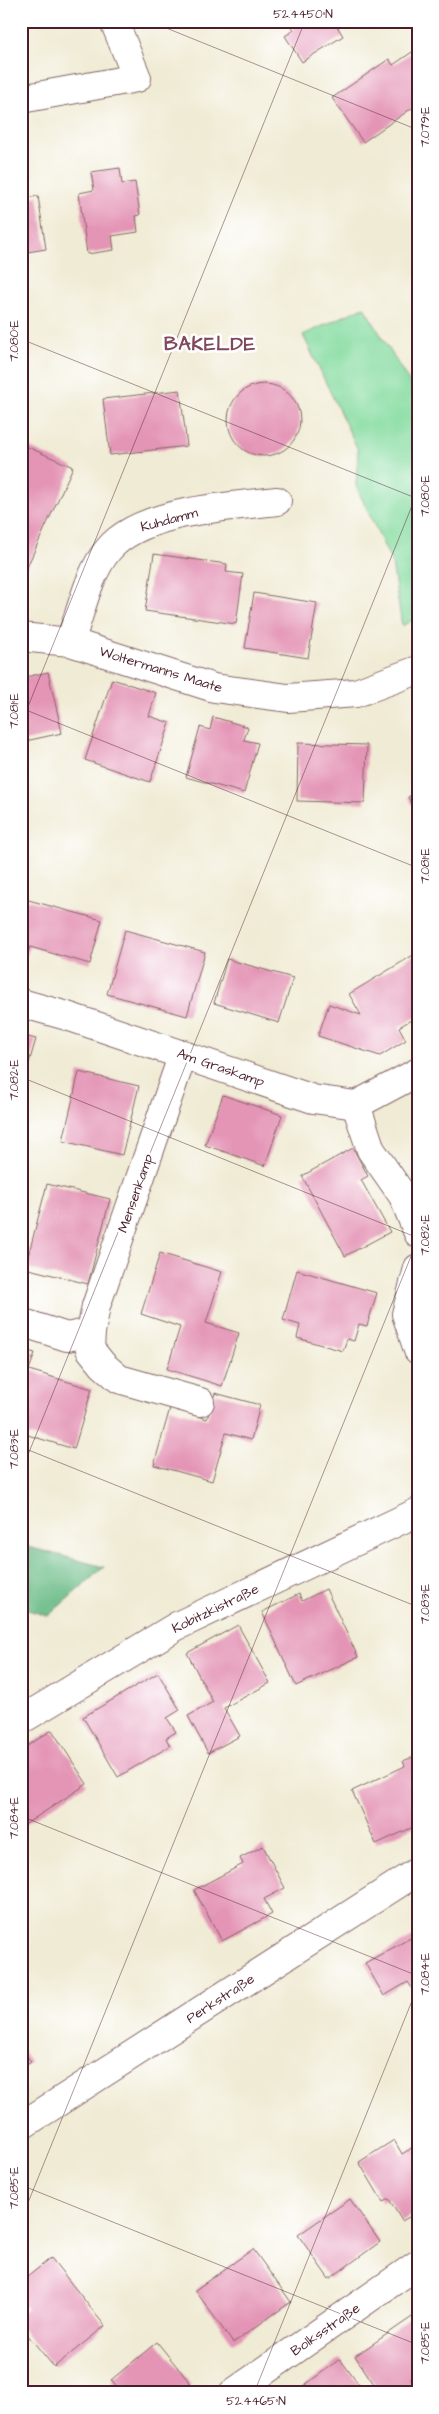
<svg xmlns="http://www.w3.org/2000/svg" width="439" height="2414" font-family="'Architects Daughter',sans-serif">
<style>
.green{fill:#84db9f;stroke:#677d65}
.forest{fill:#6bbb86;stroke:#5a6d58}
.building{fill:#e495b6}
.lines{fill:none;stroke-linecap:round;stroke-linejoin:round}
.minor-casing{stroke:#846666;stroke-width:30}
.minor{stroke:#fff;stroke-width:28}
.ticks{fill:none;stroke:#4a1f2b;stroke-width:1;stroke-opacity:0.45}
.labels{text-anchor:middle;stroke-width:5;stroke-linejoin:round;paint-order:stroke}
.street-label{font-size:14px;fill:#4a1f2b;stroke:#fff}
.district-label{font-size:19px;font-weight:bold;letter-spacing:1px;fill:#80485c;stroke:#fff}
.neatline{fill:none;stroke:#4a1f2b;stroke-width:2}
.ticks-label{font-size:12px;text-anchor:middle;fill:#4a1f2b}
</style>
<rect width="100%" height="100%" fill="#fff"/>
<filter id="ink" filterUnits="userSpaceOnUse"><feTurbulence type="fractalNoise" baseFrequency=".02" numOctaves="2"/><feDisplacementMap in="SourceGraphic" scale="10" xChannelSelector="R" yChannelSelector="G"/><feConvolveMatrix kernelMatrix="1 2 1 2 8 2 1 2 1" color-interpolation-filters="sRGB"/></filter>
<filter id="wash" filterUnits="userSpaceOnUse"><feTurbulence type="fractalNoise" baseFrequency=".0096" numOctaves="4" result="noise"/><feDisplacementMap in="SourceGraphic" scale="20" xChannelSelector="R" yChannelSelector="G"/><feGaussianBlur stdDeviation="1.12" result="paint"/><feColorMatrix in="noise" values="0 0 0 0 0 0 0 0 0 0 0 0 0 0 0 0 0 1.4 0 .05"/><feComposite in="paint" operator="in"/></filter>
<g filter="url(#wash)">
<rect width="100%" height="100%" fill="#f0ebd4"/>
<path class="green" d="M364,307L418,397V617L402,626L392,563L356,486L358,450L303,335Z"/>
<path class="forest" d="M21,1545L104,1567L48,1616L21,1608Z"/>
<g id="blocks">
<g class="building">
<path d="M288,21H334L343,36L302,62L285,36L294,30Z"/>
<path d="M418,48V110L415,106L363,142L332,98L389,59L393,65Z"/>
<path d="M21,131L30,177L21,179Z"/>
<path d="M120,168L122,184L135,182L140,215L136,216L138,232L112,236L114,250L87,254L79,193L94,190L91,172Z"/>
<path d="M38,196L46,249L21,253V199Z"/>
<circle cx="264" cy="420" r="36"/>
<path d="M180,390L187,446L110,455L103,399Z"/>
<path d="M21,444L73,467L21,580Z"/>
<path d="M154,554L227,564L226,572L243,574L236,624L145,611Z"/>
<path d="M254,593L317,603L308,658L245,648Z"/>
<path d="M48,672L62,733L21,742V678Z"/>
<path d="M112,679L156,693L149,716L170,723L150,782L85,760Z"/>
<path d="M213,717L248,727L244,740L258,743L244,793L186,777L200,727L210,730Z"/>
<path d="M298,743L367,745L365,803L297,801Z"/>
<path d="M418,791V816L408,797Z"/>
<path d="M21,898L102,920L90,964L30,947L27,955L21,954Z"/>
<path d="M125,930L205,952L187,1016L107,994Z"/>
<path d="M415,954L418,958V1016L399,1027L406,1040L380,1056L318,1036L329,1004L361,1015L349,994Z"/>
<path d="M227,959L293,978L279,1023L214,1003Z"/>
<path d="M21,1035L36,1039L22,1087H21Z"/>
<path d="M79,1072L139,1086L122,1155L63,1141Z"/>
<path d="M223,1095L282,1115L265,1166L205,1145Z"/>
<path d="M353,1148L368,1176L361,1180L390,1232L345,1256L302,1176Z"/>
<path d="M47,1184L110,1199L88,1284L25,1268Z"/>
<path d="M160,1253L222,1272L206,1323L239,1333L222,1386L167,1369L180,1327L141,1314Z"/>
<path d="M297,1270L377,1293L367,1326L359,1324L354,1341L347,1339L343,1351L297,1338L300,1325L283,1320Z"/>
<path d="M21,1349L35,1353L29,1370L92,1389L74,1449L21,1433Z"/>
<path d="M215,1393L260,1405L251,1440L226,1433L212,1481L154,1465L170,1408L207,1419Z"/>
<path d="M326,1589L358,1657L296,1686L262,1612L299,1594L302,1601Z"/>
<path d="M238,1625L270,1683L224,1708L240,1736L208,1753L188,1716L213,1702L187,1653Z"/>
<path d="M158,1673L180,1710L167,1718L176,1732L166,1738L170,1746L118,1777L83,1717Z"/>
<path d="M52,1730L87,1784L21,1827V1750Z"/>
<path d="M418,1755V1825L376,1844L352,1791L405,1766L403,1761Z"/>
<path d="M263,1846L285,1888L264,1899L272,1914L222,1941L194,1890L243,1864L240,1858Z"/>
<path d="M418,1934V1988L413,1990L408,1982L384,1996L365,1963Z"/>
<path d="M21,2048L31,2062L21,2069Z"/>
<path d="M394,2140L402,2154L418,2144V2212L402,2221L389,2199L383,2202L359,2162Z"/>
<path d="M350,2199L380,2242L329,2279L298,2235Z"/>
<path d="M253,2249L291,2302L233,2343L195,2290Z"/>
<path d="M51,2258L105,2326L54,2367L21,2327V2314L27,2309L21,2302V2282Z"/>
<path d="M418,2313V2372L410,2377L418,2388L412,2393H380L355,2356Z"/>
<path d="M157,2342L191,2384L181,2393H121L111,2380Z"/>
<path d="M340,2359L365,2393H294Z"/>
</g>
</g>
</g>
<g filter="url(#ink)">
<use href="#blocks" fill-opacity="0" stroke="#846666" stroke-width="1"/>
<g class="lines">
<defs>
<g id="minor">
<path d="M21,99L137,78L114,21"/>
<path d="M21,637L70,642L214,688L288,698L356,693L418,670"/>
<path d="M70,642C81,612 88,574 108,550C140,510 229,507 277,501"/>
<path d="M21,1003L67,1016L313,1099L356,1105L418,1072"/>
<path d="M356,1105L371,1150L403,1196L418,1233"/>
<path d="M418,1268L406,1314L418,1350"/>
<path d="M21,1322L67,1337L91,1332L96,1306L183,1054"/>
<path d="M91,1332L90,1349L103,1365L119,1379L200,1402"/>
<path d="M21,1720L177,1626L418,1512"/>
<path d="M21,2126L418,1871"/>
<path d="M233,2393L418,2264"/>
</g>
</defs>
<use href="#minor" class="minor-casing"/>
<use href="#minor" class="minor"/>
</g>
</g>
<path class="ticks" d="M149,21L418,130M21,339L418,499M21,708L418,868M21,724L305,21M21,1077L418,1238M21,1447L418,1607M21,1472L418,491M21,1816L418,1976M21,2185L418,2345M21,2220L418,1239M254,2393L418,1986"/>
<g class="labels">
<g class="street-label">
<text transform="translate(169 519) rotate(-15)" y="5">Kuhdamm</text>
<text transform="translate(161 669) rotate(17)" y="5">Woltermanns Maate</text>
<text transform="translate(221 1067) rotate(19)" y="5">Am Graskamp</text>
<text transform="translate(135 1193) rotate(-71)" y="5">Mensenkamp</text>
<text transform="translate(215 1608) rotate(-26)" y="5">Kobitzkistraße</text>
<text transform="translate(220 1998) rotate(-33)" y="5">Perkstraße</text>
<text transform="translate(325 2329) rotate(-35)" y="5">Bolksstraße</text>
</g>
<g class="district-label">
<text x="210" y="350">BAKELDE</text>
</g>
</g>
<rect width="439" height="2414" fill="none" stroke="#fff" stroke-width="55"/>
<rect x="28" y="28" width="384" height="2358" class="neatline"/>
<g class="ticks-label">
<text x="303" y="18">52.4450°N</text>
<text transform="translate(425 127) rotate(-90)" y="4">7.079°E</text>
<text transform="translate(14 341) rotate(-90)" y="4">7.080°E</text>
<text transform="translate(425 496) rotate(-90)" y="4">7.080°E</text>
<text transform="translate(14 711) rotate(-90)" y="4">7.081°E</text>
<text transform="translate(425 866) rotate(-90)" y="4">7.081°E</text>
<text transform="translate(14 1080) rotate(-90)" y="4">7.082°E</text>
<text transform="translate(425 1235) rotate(-90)" y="4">7.082°E</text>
<text transform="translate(14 1449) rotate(-90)" y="4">7.083°E</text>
<text transform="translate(425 1604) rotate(-90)" y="4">7.083°E</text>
<text transform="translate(14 1818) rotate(-90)" y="4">7.084°E</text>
<text transform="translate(425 1974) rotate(-90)" y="4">7.084°E</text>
<text transform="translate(14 2188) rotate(-90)" y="4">7.085°E</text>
<text transform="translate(425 2343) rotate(-90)" y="4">7.085°E</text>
<text x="256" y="2405">52.4465°N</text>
</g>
</svg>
